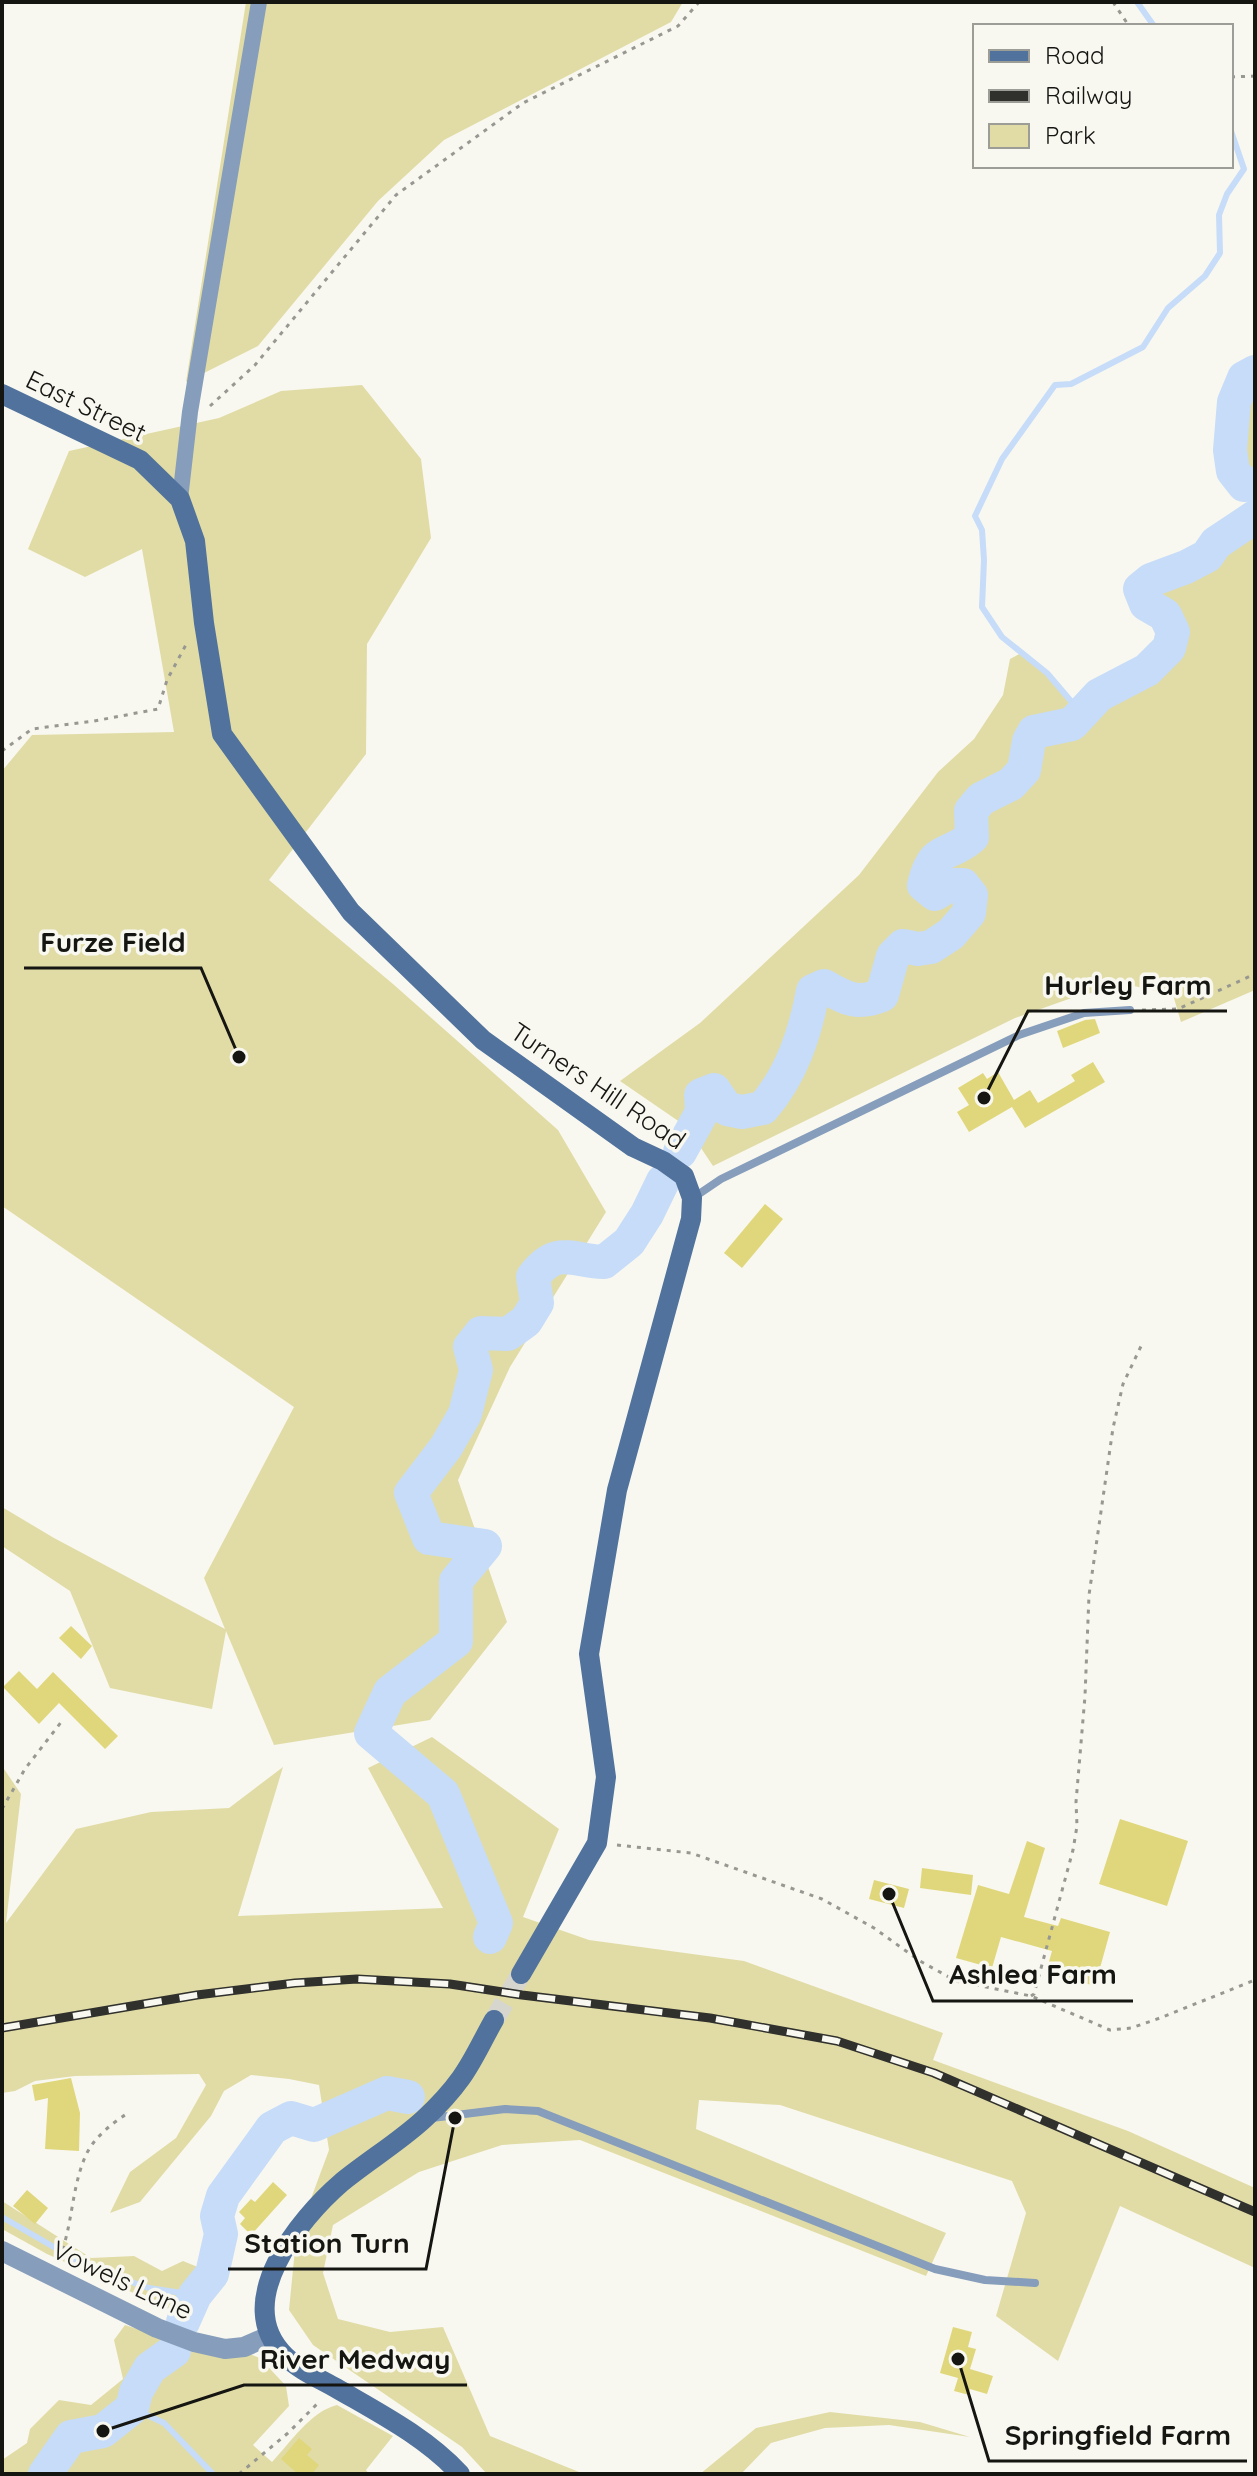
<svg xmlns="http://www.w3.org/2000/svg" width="1257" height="2476" font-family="Quicksand,sans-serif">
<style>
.green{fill:#e1dca6}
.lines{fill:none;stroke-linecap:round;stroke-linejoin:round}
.stream{stroke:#c6dcf8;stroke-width:6}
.river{stroke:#c6dcf8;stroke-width:34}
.building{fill:#e0d77c}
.secondary-tunnel{stroke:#d6d6cf;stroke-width:20;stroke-dasharray:20 10;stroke-linecap:butt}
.path{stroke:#989892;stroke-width:3;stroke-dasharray:4 6;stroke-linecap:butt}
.service{stroke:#869dbb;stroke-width:8}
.minor{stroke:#869dbb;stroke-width:16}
.tertiary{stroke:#869dbb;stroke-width:20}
.secondary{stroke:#50729c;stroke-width:20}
.rail-casing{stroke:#30302d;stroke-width:9}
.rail{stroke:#f8f8f0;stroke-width:6;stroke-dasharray:18;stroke-linecap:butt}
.labels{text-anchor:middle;stroke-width:7;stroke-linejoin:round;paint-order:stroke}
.street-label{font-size:26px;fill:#151512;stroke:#f8f8f0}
.leader{fill:none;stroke:#151512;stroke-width:3}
.callout-dot{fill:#151512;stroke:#f8f8f0;stroke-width:3}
.callout-label{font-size:28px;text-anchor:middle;font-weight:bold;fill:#151512;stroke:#f8f8f0;stroke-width:7;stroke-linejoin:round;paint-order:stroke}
</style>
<rect width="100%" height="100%" fill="#f8f8f0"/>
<g class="green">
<path d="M246,2H683L671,22L444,140L378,201L258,346L186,382Z"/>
<path d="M1253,372H1255V484L1244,485C1240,480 1235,475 1233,469C1224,445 1232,386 1253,372Z"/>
<path d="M362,385L421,459L431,538L367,644L366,754L269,880L393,984L558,1130L606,1212L510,1367L458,1480L507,1622L430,1720L274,1745L226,1631L212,1709L110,1688L70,1591L2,1546V1507L54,1538L225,1629L204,1578L294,1407L2,1206V771L32,735L174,732L142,549L85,577L28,549L69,451L219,418L281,391Z"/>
<path d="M1255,517V990L1181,1022L1173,995L1134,986L1080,995L1015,1018L713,1166L687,1127L620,1081L700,1023L859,875L938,772L974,739L1003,695L1010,659L1021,653L1047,673L1082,713L1099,695L1147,670L1169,648L1173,632L1165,616L1146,604L1140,589L1151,580L1186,567L1207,556L1216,543Z"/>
<path d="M432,1737L559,1829L523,1917L589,1940L744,1961L943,2033L933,2060L1128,2131L1255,2188V2268L1120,2206L1058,2361L996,2316L1026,2213L1012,2181L780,2105L699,2100L696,2129L946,2233L926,2276L580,2140L502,2145L419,2172L333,2225L323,2273L338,2319L390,2332L443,2327L490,2436L584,2474H487L462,2447L313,2345L289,2310L296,2239L329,2150L319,2085L289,2079L251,2075L224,2091L211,2116L140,2202L110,2213L130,2172L176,2138L206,2085L199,2074L75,2076L35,2081L15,2091L2,2093V1766L21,1794L6,1923L76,1829L151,1812L229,1808L283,1767L238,1916L443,1908L368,1768Z"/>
<path d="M2,2201L91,2258L134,2256L162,2271L183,2261L210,2272L186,2310L180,2314L47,2254L2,2229Z"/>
<path d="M125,2325L218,2355L247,2353L260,2358L286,2386L289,2406L253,2445L272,2462C290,2443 311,2411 337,2405L393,2436L366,2470L369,2474H2V2460L27,2443L30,2429L59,2400L91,2405L123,2379L114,2340Z"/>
<path d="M830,2412L920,2422L970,2437L889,2425L825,2428L771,2443L741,2474H700L756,2428Z"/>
</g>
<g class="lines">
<g class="stream">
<path d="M1137,2L1154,26"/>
<path d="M1082,714L1047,673L1002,637L982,607L984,560L982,530L975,516L1002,459L1055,385L1071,384L1143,347L1168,308L1205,276L1220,253L1219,215L1227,194L1244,169L1231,131"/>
<path d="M2,2217L90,2268L149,2288L195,2295"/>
<path d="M132,2408L164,2423L213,2474"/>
</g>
<g class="river">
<path d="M1255,372L1244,378L1234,402L1230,450L1233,471L1244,485L1255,484"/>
<path d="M680,1152L702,1112L701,1095L714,1090L727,1109L742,1112L763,1108C792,1074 805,1034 813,991L824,986C846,999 858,1005 882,995L893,956L903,946L918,949L931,947L951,934L969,913L971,895L963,885H950L935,894L924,885C934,844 946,859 972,837L971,811L981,799L1011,784L1024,770L1029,741L1034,732L1072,724L1099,695L1147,670L1169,648L1173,632L1165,615L1146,604L1140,589L1151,580L1186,567L1207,556L1216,543L1255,517"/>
<path d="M490,1937L496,1923L443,1794L371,1733L390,1692L456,1641V1581L485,1546L429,1538L411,1493L446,1447L465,1414L476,1370L470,1347L481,1333L508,1334L526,1321L537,1303L533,1277C557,1245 572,1261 604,1262L629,1242L647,1214L663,1181"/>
<path d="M183,2322L195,2295L212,2274L221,2234L217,2216L223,2196L272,2128L291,2118L314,2125L387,2093L408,2097"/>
<path d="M45,2474L71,2437L103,2431L132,2408L136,2392L150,2368L174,2351"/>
</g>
</g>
<g class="building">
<path d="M1095,1019L1100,1033L1063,1048L1057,1031L1085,1020Z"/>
<path d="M1093,1062L1105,1082L1025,1128L1012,1107L969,1132L957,1112L969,1105L958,1088L983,1073L987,1079L998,1072L1014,1100L1030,1090L1038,1103L1075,1081L1071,1075Z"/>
<path d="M765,1204L783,1219L742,1268L724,1253Z"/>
<path d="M71,1626L92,1646L81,1659L59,1638Z"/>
<path d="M19,1671L37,1689L53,1672L118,1736L105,1749L59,1703L39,1724L3,1687Z"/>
<path d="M1120,1819L1188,1841L1167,1906L1099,1884Z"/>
<path d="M1027,1841L1045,1848L1024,1917L1058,1926L1061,1918L1110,1932L1095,1986L1046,1972L1052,1951L1001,1937L992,1968L956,1958L978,1885L1009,1894Z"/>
<path d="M922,1868L973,1875L971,1895L920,1888Z"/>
<path d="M874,1880L909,1889L904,1908L869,1899Z"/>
<path d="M71,2078L80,2113L79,2151L45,2149L48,2098L35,2101L32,2085Z"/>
<path d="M273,2182L287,2195L251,2235L240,2224L245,2218L239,2212L251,2199L255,2202Z"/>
<path d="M27,2190L48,2208L35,2224L13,2206Z"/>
<path d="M953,2327L972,2332L968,2347L976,2349L970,2369L993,2376L987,2394L970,2389L969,2395L954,2391L958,2378L940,2373Z"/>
<path d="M299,2438L312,2449L307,2455L319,2465L312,2474H298L281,2459Z"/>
</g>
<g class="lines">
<path class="secondary-tunnel" d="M494,2020L521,1974"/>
<g class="path">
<path d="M1113,2L1129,26"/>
<path d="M1231,77L1255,76"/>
<path d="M210,406L255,365L396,195L523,103L678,26L699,2"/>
<path d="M2,751L32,729L94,721L158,709L167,680L188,641"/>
<path d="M1142,1010L1178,1009L1255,974"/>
<path d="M2,1809L25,1769L62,1721"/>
<path d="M617,1845L691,1853L822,1899L874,1928L920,1961L956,1981L1031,1996L1110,2030L1131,2028L1160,2018L1255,1980"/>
<path d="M1031,1996L1034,1994L1073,1850L1077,1826L1076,1802L1085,1696L1089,1595L1113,1428L1123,1384L1143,1342"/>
<path d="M59,2259C73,2226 71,2188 86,2155C93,2139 111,2124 125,2115"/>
<path d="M239,2474L288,2433L320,2401"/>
</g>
<g class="service">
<path d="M693,1198L721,1179L1019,1035L1084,1013L1130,1010"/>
<path d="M432,2118L505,2109L538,2111L935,2269L985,2280L1035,2283"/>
</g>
<path class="minor" d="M180,499L190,412L259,2"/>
<path class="tertiary" d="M2,2251L157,2328L194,2342L225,2349L244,2347L269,2336"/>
<g class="secondary">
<path d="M2,394L140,460L180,499L195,541L204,623L222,734L351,912L483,1040L633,1147L663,1161L684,1176L692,1198L691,1219L617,1490L589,1654L606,1777L597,1843L521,1974"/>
<path d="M460,2474C426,2437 379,2413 336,2388C318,2378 299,2370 285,2356C230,2303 299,2219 342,2182C369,2160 399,2142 424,2119C437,2107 451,2092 461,2078C474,2060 483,2039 494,2020"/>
</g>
<defs>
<path id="rail" d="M2,2028L197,1995L295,1983L357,1979L450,1984L522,1995L710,2018L837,2041L934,2073L1255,2212"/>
</defs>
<use href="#rail" class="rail-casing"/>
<use href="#rail" class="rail"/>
</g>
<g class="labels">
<g class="street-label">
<text transform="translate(86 406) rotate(26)" y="9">East Street</text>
<text transform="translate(598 1086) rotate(34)" y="9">Turners Hill Road</text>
<text transform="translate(122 2280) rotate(25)" y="9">Vowels Lane</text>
</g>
</g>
<path class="leader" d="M239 1057L201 968H24M984 1098L1028 1011H1227M889 1894L933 2001H1133M455 2118L426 2269H228M103 2431L244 2385H467M958 2359L989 2461H1247"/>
<g class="callout-dot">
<circle cx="239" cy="1057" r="8"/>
<circle cx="984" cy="1098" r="8"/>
<circle cx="889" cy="1894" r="8"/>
<circle cx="455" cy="2118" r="8"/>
<circle cx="103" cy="2431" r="8"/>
<circle cx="958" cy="2359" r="8"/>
</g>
<g class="callout-label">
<text x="113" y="952">Furze Field</text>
<text x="1128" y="995">Hurley Farm</text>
<text x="1033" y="1984">Ashlea Farm</text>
<text x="327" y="2253">Station Turn</text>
<text x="355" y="2369">River Medway</text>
<text x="1118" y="2445">Springfield Farm</text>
</g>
<rect width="1257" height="2476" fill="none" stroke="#151512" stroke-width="8"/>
<rect x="973" y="24" width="260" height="144" fill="#f8f8f0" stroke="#9d9d97" stroke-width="2"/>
<rect x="989" y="50" width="40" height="12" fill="#50729c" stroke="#9d9d97" stroke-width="2"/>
<text x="1045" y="64" font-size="24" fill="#151512">Road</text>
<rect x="989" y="90" width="40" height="12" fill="#30302d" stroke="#9d9d97" stroke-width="2"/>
<text x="1045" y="104" font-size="24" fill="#151512">Railway</text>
<rect x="989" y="124" width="40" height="24" fill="#e1dca6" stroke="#9d9d97" stroke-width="2"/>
<text x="1045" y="144" font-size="24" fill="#151512">Park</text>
</svg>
